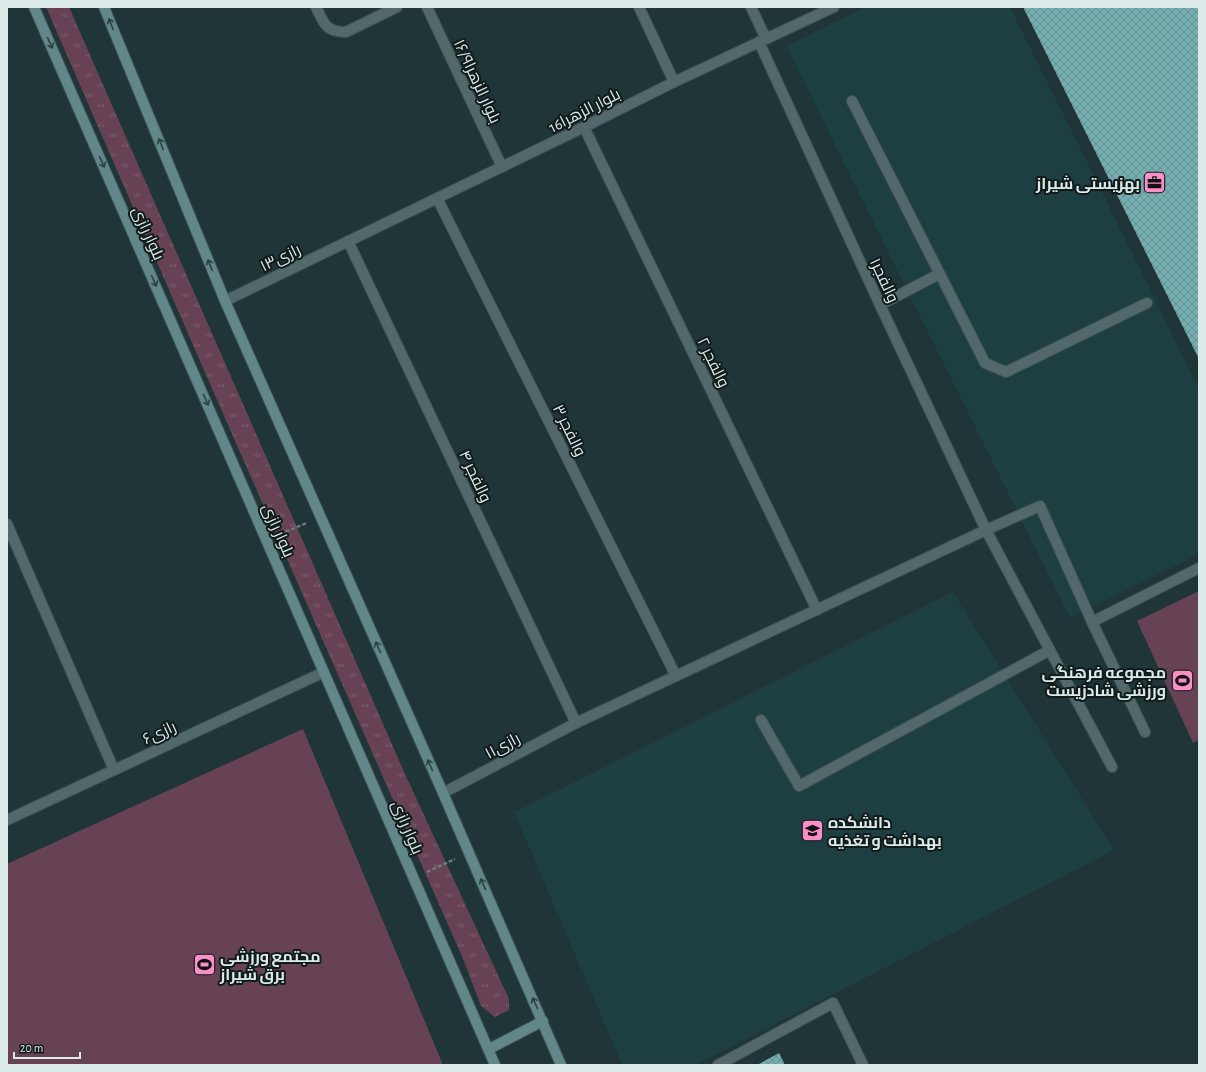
<svg xmlns="http://www.w3.org/2000/svg" width="1206" height="1072" font-family="'Alegreya Sans',Cairo,sans-serif">
<style>
.built{fill:#1e3f41}
.grass{fill:url(#grass-tufts)}
.garden{fill:#674255}
.building{fill:url(#building-cross-hatch)}
.lines{fill:none;stroke-linecap:round;stroke-linejoin:round}
.lane-casing{stroke:#3d5254;stroke-width:12}
.street-casing{stroke:#3d5254;stroke-width:12}
.secondary-casing{stroke:#3d5254;stroke-width:12}
.path{stroke:#697c7d;stroke-width:2.5;stroke-dasharray:4 2;stroke-linecap:butt}
.lane{stroke:#52686a;stroke-width:10}
.street{stroke:#52686a;stroke-width:10}
.secondary{stroke:#628789;stroke-width:10}
.oneway{stroke:#2d4142}
.labels{text-anchor:middle;stroke-width:4;stroke-linejoin:round;paint-order:stroke}
.street-label{font-size:16px;fill:#dceaea;stroke:#111b1b}
.poi-label{font-size:16px;font-weight:bold;fill:#dceaea;stroke:#111b1b;text-anchor:end}
</style>
<defs>
<pattern id="grass-tufts" width="24" height="20" patternUnits="userSpaceOnUse"><rect width="24" height="20" fill="#674255"/><path d="M3 7l-1-3M5 7V3M7 7l1-3M15 17l-1-3M17 17v-4M19 17l1-3" fill="none" stroke="#7c5d6e"/></pattern>
<pattern id="building-cross-hatch" width="8" height="8" patternUnits="userSpaceOnUse"><rect width="8" height="8" fill="#74aeb1"/><path d="M0 0l8 8M0 8l8-8" fill="none" stroke="#658f91"/></pattern>
</defs>
<rect width="100%" height="100%" fill="#1f3537"/>
<g class="built">
<path d="M866,7H1010L1199,388V554L1070,618L786,46Z"/>
<path d="M953,592L1114,850L696,1065H622L514,812Z"/>
</g>
<path class="grass" d="M46,7H69L405,774L509,999V1010L495,1017L481,1006L464,961L203,368Z"/>
<g class="garden">
<path d="M1199,591V740L1193,743L1137,621Z"/>
<path d="M303,729L443,1065H7V864Z"/>
</g>
<g class="building">
<path d="M1023,7H1199V359Z"/>
<path d="M779,1053L785,1065H757Z"/>
</g>
<g class="lines">
<defs>
<g id="lane">
<path d="M852,101L985,363L1006,372L1147,303"/>
<path d="M880,305L939,274"/>
<path d="M986,530L1040,506L1092,622L1145,732"/>
<path d="M1092,622L1199,568"/>
</g>
<g id="street">
<path d="M316,7C324,24 326,32 346,32L397,7"/>
<path d="M427,7L502,167"/>
<path d="M639,7L674,82"/>
<path d="M751,7L766,39"/>
<path d="M759,42L880,305L986,530L1112,767"/>
<path d="M584,127L817,610"/>
<path d="M437,198L676,676"/>
<path d="M348,241L576,723"/>
<path d="M225,301L584,127L674,82L834,7"/>
<path d="M7,524L114,770"/>
<path d="M761,720L799,786L1050,650"/>
<path d="M443,793L576,723L986,530"/>
<path d="M7,820L324,672"/>
<path d="M718,1065L833,1003L863,1065"/>
</g>
<g id="secondary">
<path d="M34,7L495,1065"/>
<path d="M104,7L225,301L443,793L561,1065"/>
<path d="M489,1049L543,1021"/>
</g>
</defs>
<use href="#lane" class="lane-casing"/>
<use href="#street" class="street-casing"/>
<use href="#secondary" class="secondary-casing"/>
<g class="path">
<path d="M280,534L307,523"/>
<path d="M427,872L455,859"/>
</g>
<use href="#lane" class="lane"/>
<use href="#street" class="street"/>
<use href="#secondary" class="secondary"/>
</g>
<defs><path id="oneway-shaft" d="M-6 0H5M1.5-3L5.5 0L1.5 3" fill="none" stroke-width="1.6" stroke-linecap="round" stroke-linejoin="round"/></defs>
<g class="oneway">
<use href="#oneway-shaft" transform="translate(111 24) rotate(-112)"/>
<use href="#oneway-shaft" transform="translate(50 43) rotate(66)"/>
<use href="#oneway-shaft" transform="translate(161 144) rotate(-112)"/>
<use href="#oneway-shaft" transform="translate(102 162) rotate(66)"/>
<use href="#oneway-shaft" transform="translate(210 265) rotate(-112)"/>
<use href="#oneway-shaft" transform="translate(154 281) rotate(66)"/>
<use href="#oneway-shaft" transform="translate(206 400) rotate(66)"/>
<use href="#oneway-shaft" transform="translate(378 647) rotate(-114)"/>
<use href="#oneway-shaft" transform="translate(430 765) rotate(-114)"/>
<use href="#oneway-shaft" transform="translate(483 884) rotate(-114)"/>
<use href="#oneway-shaft" transform="translate(535 1003) rotate(-114)"/>
</g>
<defs>
<symbol id="office-square" viewBox="-11 -11 22 22"><rect x="-9" y="-9" width="18" height="18" rx="4" fill="#fa8fc7" stroke="#111b1b"/><path d="M-6-3h4V-5.5h4V-3h4V5H-6ZM-1-4.5V-3h2v-1.5ZM-6 0V1H6V0Z" fill="#111"/></symbol>
<symbol id="stadium-square" viewBox="-11 -11 22 22"><rect x="-9" y="-9" width="18" height="18" rx="4" fill="#fa8fc7" stroke="#111b1b"/><path d="M0-5a6.5 5 0 1 0 0 10a6.5 5 0 1 0 0-10ZM-3.5-1.8h7v3.6h-7Z" fill="#111"/></symbol>
<symbol id="university-square" viewBox="-11 -11 22 22"><rect x="-9" y="-9" width="18" height="18" rx="4" fill="#fa8fc7" stroke="#111b1b"/><path d="M0-5L7-2L0 1L-7-2ZM-4 1L0 2.5L4 1V4Q0 6-4 4Z" fill="#111"/></symbol>
</defs>
<g fill-rule="evenodd">
<use href="#office-square" x="1142" y="170" width="25" height="25"/>
<use href="#stadium-square" x="1170" y="668" width="25" height="25"/>
<use href="#university-square" x="800" y="818" width="25" height="25"/>
<use href="#stadium-square" x="192" y="952" width="25" height="25"/>
</g>
<g class="labels">
<g class="street-label">
<text transform="translate(478 81) rotate(65)" y="6">بلوار الزهرا۱۶/۹</text>
<text transform="translate(584 110) rotate(-27)" y="6">16بلوار الزهرا</text>
<text transform="translate(149 233) rotate(66)" y="6">بلوار رازی</text>
<text transform="translate(280 257) rotate(-26)" y="6">رازی۱۳</text>
<text transform="translate(885 280) rotate(65)" y="6">والفجر۱</text>
<text transform="translate(714 362) rotate(64)" y="6">والفجر ۲</text>
<text transform="translate(570 430) rotate(64)" y="6">والفجر ۳</text>
<text transform="translate(476 476) rotate(65)" y="6">والفجر ۴</text>
<text transform="translate(279 530) rotate(66)" y="6">بلوار رازی</text>
<text transform="translate(159 732) rotate(-25)" y="6">رازی۶</text>
<text transform="translate(502 745) rotate(-28)" y="6">رازی۱۱</text>
<text transform="translate(408 827) rotate(67)" y="6">بلوار رازی</text>
</g>
<g class="poi-label">
<text x="1140" y="189">بهزیستی شیراز</text>
<text x="1166" y="678">مجموعه فرهنگی<tspan x="1166" dy="18">ورزشی شادزیست</tspan></text>
<text x="828" y="828" text-anchor="start">دانشکده<tspan x="828" dy="18">بهداشت و تغذیه</tspan></text>
<text x="220" y="962" text-anchor="start">مجتمع ورزشی<tspan x="220" dy="18">برق شیراز</tspan></text>
</g>
</g>
<rect width="1206" height="1072" fill="none" stroke="#dceaea" stroke-width="16"/>
<path d="M14 1052v6h66v-6" fill="none" stroke="#dceaea" stroke-width="2"/>
<text x="20" y="1052" font-size="12" fill="#dceaea" stroke="#111b1b" stroke-width="3" paint-order="stroke">20 m</text>
</svg>
